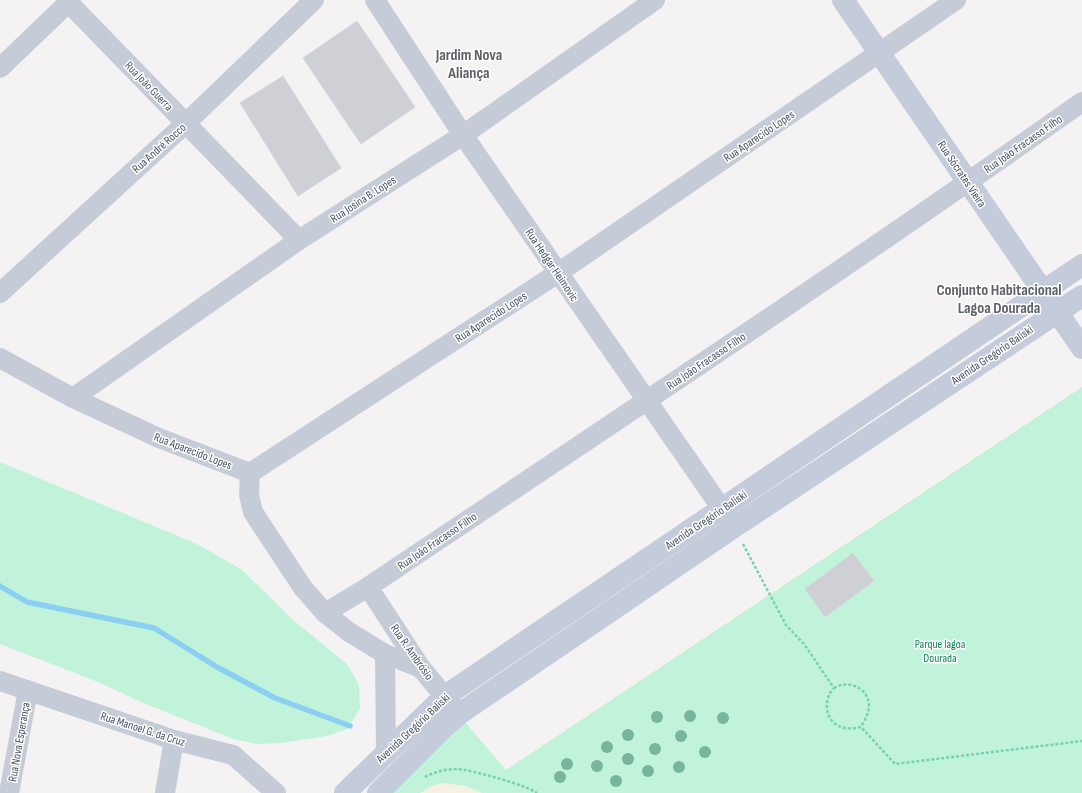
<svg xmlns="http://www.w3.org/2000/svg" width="1082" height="793" font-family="'Sofia Sans Condensed',sans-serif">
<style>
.green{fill:#c0f3da}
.sand{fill:#f5f2e3}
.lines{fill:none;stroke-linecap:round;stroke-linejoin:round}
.stream{stroke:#8bcff2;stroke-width:5.5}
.building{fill:#ced0d6;stroke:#d6d7dd}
.path{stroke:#75d3b1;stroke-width:2.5;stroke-dasharray:3 2;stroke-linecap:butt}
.street{stroke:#c5ccd7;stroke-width:20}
.secondary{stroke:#c4ccdb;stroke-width:22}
.tree{fill:#78b59d}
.labels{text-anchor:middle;stroke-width:3;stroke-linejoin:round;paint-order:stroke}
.street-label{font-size:12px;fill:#485261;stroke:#fff}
.park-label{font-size:12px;fill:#128358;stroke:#fff}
.district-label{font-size:16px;font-weight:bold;fill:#5e6167;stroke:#fff}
</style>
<rect width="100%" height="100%" fill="#f4f2f2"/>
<g class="green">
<path d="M1082,387V793H393L464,721L506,770Z"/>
<path d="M0,462L178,536L201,546L242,570L293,620L347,664L359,685L360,709L347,729L327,736L282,743L257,744L233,739L141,702L98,682L0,644Z"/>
</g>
<path class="sand" d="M441,783L466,786L482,793H420L432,786Z"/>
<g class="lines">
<path class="stream" d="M0,586L27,602L154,628L217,667L275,698L350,726"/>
</g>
<g class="building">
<path d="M357,21L415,107L361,144L303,58Z"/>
<path d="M283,76L341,168L298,196L240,103Z"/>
<path d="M853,553L874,581L825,617L805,589Z"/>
</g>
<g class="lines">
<g class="path">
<path d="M743,544L786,625L804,644L834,688C821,701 826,725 845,728C850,729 856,728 861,727L895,764L1082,741"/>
<path d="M834,688C848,679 869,688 869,706C869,714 864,721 861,727"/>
<path d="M425,777C433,772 447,769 457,769C469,769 529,786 537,793"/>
</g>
<g class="street">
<path d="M66,0L299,240"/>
<path d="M375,0L463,135L731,522"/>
<path d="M0,68L71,0"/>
<path d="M0,293L185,124L314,0"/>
<path d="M0,358L73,398L159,438L250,473"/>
<path d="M73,398L299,240L463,135L655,0"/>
<path d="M250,473L558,273L956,0"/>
<path d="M250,473L249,495L253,512L303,588L325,613L349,632L385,654L421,668"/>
<path d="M368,587L421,668L455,709"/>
<path d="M325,613L368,587C607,427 847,268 1082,102"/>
<path d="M385,654L386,754"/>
<path d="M0,681L174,740L233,755L276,793"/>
<path d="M9,793L28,690"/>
<path d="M165,793L174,740"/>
</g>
<g class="secondary">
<path d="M843,0L1082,348"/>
<path d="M345,793L445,696L1082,265"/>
<path d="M378,793L446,725L459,714L734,527L1082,296"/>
</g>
</g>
<g class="tree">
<circle cx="690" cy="716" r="6"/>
<circle cx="657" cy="717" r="6"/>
<circle cx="723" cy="718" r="6"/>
<circle cx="628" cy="735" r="6"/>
<circle cx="681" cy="736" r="6"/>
<circle cx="607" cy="747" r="6"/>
<circle cx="655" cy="749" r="6"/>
<circle cx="705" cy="752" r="6"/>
<circle cx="628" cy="759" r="6"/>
<circle cx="567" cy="764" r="6"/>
<circle cx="597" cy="766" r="6"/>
<circle cx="679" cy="767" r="6"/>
<circle cx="648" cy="771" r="6"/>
<circle cx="560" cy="777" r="6"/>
<circle cx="616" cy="781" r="6"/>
</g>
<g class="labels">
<g class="street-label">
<text transform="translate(149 86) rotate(46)" y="4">Rua João Guerra</text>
<text transform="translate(759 136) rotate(-34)" y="4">Rua Aparecido Lopes</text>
<text transform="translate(1023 144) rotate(-35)" y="4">Rua João Fracasso Filho</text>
<text transform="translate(159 148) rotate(-42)" y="4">Rua André Rocco</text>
<text transform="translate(962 174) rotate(56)" y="4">Rua Sócrates Vieira</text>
<text transform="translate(363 199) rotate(-33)" y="4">Rua Josina B. Lopes</text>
<text transform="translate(552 265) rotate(56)" y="4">Rua Hedgar Heimovic</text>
<text transform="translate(491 317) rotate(-33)" y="4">Rua Aparecido Lopes</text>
<text transform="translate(992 355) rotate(-34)" y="4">Avenida Gregório Baliski</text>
<text transform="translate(706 361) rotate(-34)" y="4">Rua João Fracasso Filho</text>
<text transform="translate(193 451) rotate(21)" y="4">Rua Aparecido Lopes</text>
<text transform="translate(706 520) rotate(-34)" y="4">Avenida Gregório Baliski</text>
<text transform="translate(437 541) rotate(-34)" y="4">Rua João Fracasso Filho</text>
<text transform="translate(412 652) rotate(55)" y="4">Rua R. Ambrósio</text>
<text transform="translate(413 728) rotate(-43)" y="4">Avenida Gregório Baliski</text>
<text transform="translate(143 729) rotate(18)" y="4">Rua Manoel G. da Cruz</text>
<text transform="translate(19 742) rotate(-80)" y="4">Rua Nova Esperança</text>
</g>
<g class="park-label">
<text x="940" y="648">Parque lagoa<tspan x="940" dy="14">Dourada</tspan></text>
</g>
<g class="district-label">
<text x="469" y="60">Jardim Nova<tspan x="469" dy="18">Aliança</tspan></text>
<text x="999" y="295">Conjunto Habitacional<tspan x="999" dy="18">Lagoa Dourada</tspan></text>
</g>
</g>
</svg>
